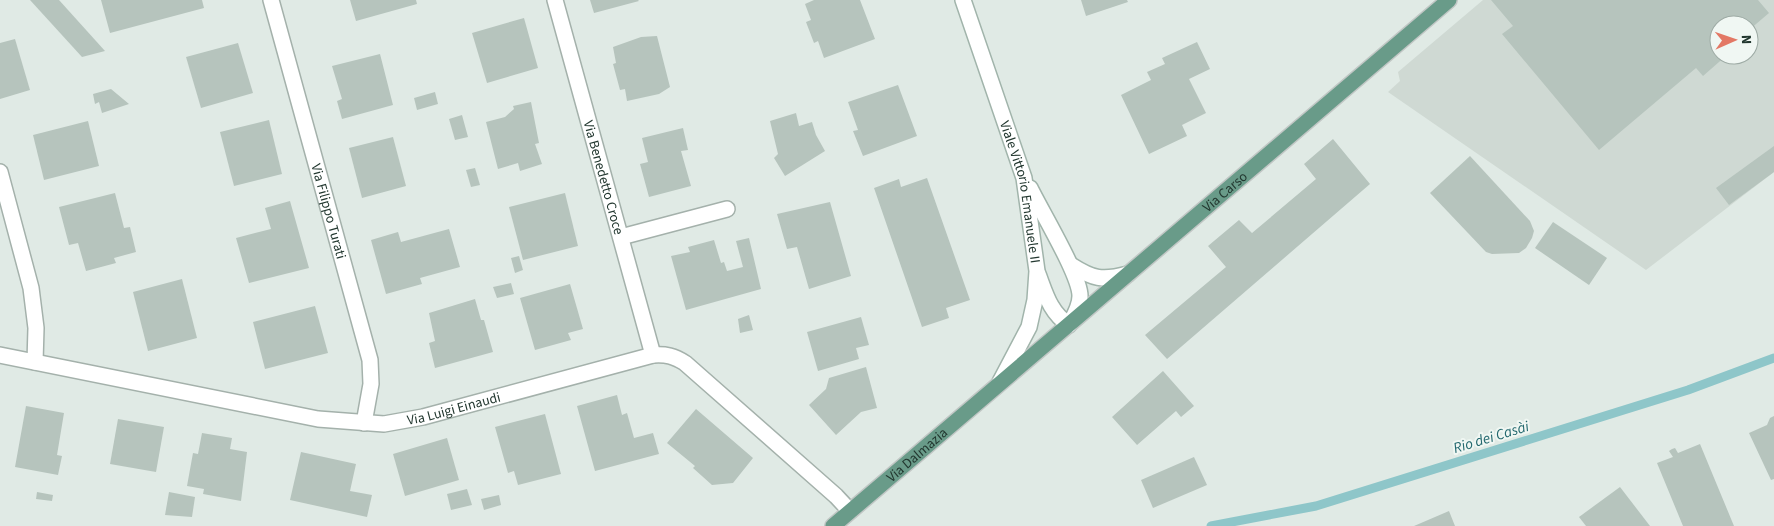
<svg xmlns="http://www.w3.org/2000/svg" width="1774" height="526" font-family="'Source Sans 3',sans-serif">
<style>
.built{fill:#cfd9d3;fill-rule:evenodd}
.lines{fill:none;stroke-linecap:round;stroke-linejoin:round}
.stream{stroke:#8ec6c9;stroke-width:9}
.building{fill:#b6c4bd}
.minor-casing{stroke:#a4b1ab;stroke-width:18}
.secondary-casing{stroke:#a1b4ab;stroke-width:18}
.primary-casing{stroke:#c1c7c5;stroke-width:18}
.minor{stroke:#fff;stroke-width:15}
.secondary{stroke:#fff;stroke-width:15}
.primary{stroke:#699b89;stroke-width:15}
.labels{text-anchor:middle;stroke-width:4;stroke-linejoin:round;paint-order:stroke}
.street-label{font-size:14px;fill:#233830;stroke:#f0f7f3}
.water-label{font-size:15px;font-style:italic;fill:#23686e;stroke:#f0f7f3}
</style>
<rect width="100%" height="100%" fill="#e0eae5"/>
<path class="built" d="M1483,0H1774V172L1646,270L1388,92L1400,81L1398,72ZM1719,25H1749V55H1719Z"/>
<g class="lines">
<path class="stream" d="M1211,526L1316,506L1688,390L1774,358"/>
</g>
<g class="building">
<path d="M30,0H59L105,51L82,57Z"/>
<path d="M101,0H202L204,8L110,33Z"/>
<path d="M350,0H416L417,4L356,21Z"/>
<path d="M590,0H638L639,1L594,13Z"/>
<path d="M814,0H860L875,39L824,58L818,41L814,43L806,22L811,20L805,4Z"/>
<path d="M1081,0H1127L1128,2L1086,16Z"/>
<path d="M1491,0H1758L1769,13L1749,30V25H1719V55H1727L1703,76L1696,68L1599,150L1502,34L1513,26Z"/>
<path d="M524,18L538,68L487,83L472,33Z"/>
<path d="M657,36L670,87L659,94L627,101L625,89L620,90L613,64L616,63L613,47L641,37Z"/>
<path d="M15,39L30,90L0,99V43Z"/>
<path d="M1197,42L1210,69L1189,79L1206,113L1182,125L1187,136L1149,154L1121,95L1151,80L1147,72L1165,64L1162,58Z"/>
<path d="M238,43L253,93L201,108L186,57Z"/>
<path d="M380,54L393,105L342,119L337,101L342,99L332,66Z"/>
<path d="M898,85L917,136L863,156L853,131L858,130L848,102Z"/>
<path d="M111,89L129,104L102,113L99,102L95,104L93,94Z"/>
<path d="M435,92L438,104L417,110L414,98Z"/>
<path d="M531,102L539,143L535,144L542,164L520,171L518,163L498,169L486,122L505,117L514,109L513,106Z"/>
<path d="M796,113L799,126L812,122L816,135L825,151L785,176L774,158L778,154L770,121Z"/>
<path d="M462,115L468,137L455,140L449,119Z"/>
<path d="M269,120L282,174L234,186L220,132Z"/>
<path d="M88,121L99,166L44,180L33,135Z"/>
<path d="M683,128L688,150L681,151L691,186L649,197L640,164L648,162L642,138Z"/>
<path d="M393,137L406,186L362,198L349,148Z"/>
<path d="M1333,139L1370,184L1167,359L1145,335L1226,267L1208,246L1239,220L1252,233L1316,179L1304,164Z"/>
<path d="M1774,146V172L1729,205L1716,188Z"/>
<path d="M1470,156L1530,221L1534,231L1532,238L1526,248L1519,253L1492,254L1486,252L1430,193Z"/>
<path d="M475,168L480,185L471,187L466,170Z"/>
<path d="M927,178L970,300L946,308L949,318L922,327L874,188L899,179L901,187Z"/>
<path d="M115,193L124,228L130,227L136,252L114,258L116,263L86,271L78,243L69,245L59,207Z"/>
<path d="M565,193L578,246L523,260L509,207Z"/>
<path d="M290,201L309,268L249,283L236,238L271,229L265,208Z"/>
<path d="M830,202L851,276L809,289L797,247L787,249L777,214Z"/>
<path d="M1553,222L1607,258L1589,285L1535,248Z"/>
<path d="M449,229L460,267L420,278L422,284L386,294L371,240L398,232L401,242Z"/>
<path d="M749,238L761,289L686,310L671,256L690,252L688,247L714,240L721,263L724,262L727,271L743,267L736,241Z"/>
<path d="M519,256L523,270L515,273L511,258Z"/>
<path d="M182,279L197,338L148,351L133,292Z"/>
<path d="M511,283L514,294L497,298L493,287Z"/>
<path d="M570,284L583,329L568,333L571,340L535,350L520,298Z"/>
<path d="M475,299L481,320H484L493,352L435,368L429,343L435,341L429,313Z"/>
<path d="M315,306L328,353L265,369L253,322Z"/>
<path d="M749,315L753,330L740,333L738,319Z"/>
<path d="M861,317L869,345L856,348L859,359L818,371L807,332Z"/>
<path d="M866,367L877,408L861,412L836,435L809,405L826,389L829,378Z"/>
<path d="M1163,371L1194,406L1181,417L1176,411L1137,445L1112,417Z"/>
<path d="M617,395L622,415L627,413L634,438L653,433L659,454L595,471L577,406Z"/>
<path d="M26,406L64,413L57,455L62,456L58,475L15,467Z"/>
<path d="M696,409L753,458L733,483L712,485L693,468L695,466L667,443Z"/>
<path d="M545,414L561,474L518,485L514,471L508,473L495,427Z"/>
<path d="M1774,416V479L1771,480L1749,433L1767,425L1770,418Z"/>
<path d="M118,419L164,427L156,472L110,464Z"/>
<path d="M202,433L232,438L230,449L247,452L241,501L203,494L204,489L187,486L193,453L198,454Z"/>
<path d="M447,438L459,480L405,496L393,454Z"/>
<path d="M1700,444L1734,526H1683L1657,463L1673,457L1669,451L1672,449L1675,448L1678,453Z"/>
<path d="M301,452L356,464L350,491L372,495L367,517L290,500Z"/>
<path d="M1194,457L1207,485L1153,508L1141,480Z"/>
<path d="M1620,487L1650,526H1586L1579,517Z"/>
<path d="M467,489L472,505L451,510L447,494Z"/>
<path d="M37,492L53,495L52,501L36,499Z"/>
<path d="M169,492L195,497L192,517L165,515Z"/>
<path d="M499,495L501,505L484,510L481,499Z"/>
<path d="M1449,511L1455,526H1414Z"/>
</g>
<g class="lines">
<defs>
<g id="minor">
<path id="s1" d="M271,0L370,360L371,384L364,423"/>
<path id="s2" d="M555,0L653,355"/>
<path d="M0,172L31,288L36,328L35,362"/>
<path d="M621,237L727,209"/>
<path id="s3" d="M0,355L318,419L384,424L423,417L653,355C666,354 674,356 685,363L836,496L850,511"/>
</g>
<g id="secondary">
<path id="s4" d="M963,0L1024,178L1037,271L1035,300L1029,327L1000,382"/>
<path d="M1030,188C1041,211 1080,275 1080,296C1080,307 1074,316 1069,325C1050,312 1046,295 1038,274"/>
<path d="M1071,265C1093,279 1102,281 1128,274"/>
</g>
<g id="primary">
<path id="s5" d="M833,526L1449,0"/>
</g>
</defs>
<use href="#minor" class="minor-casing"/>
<use href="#secondary" class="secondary-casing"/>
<use href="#primary" class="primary-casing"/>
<use href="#minor" class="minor"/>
<use href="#secondary" class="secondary"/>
<use href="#primary" class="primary"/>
</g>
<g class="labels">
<g class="street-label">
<text dy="5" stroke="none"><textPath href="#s2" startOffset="184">Via Benedetto Croce</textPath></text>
<text dy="5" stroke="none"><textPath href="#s4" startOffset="201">Viale Vittorio Emanuele II</textPath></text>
<text dy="5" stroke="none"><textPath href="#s5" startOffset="515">Via Carso</textPath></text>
<text dy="5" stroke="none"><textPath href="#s1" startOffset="219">Via Filippo Turati</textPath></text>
<text dy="5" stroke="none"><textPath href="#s3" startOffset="462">Via Luigi Einaudi</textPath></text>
<text dy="5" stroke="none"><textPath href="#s5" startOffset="110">Via Dalmazia</textPath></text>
</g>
<g class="water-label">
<text transform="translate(1491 437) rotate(-17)" y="5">Rio dei Casài</text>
</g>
</g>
<g transform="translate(1734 40) rotate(88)"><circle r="24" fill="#f0f7f3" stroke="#9eaba5"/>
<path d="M0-4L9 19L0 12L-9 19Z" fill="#e37865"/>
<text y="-8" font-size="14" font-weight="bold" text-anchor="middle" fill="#233830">N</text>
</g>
</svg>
